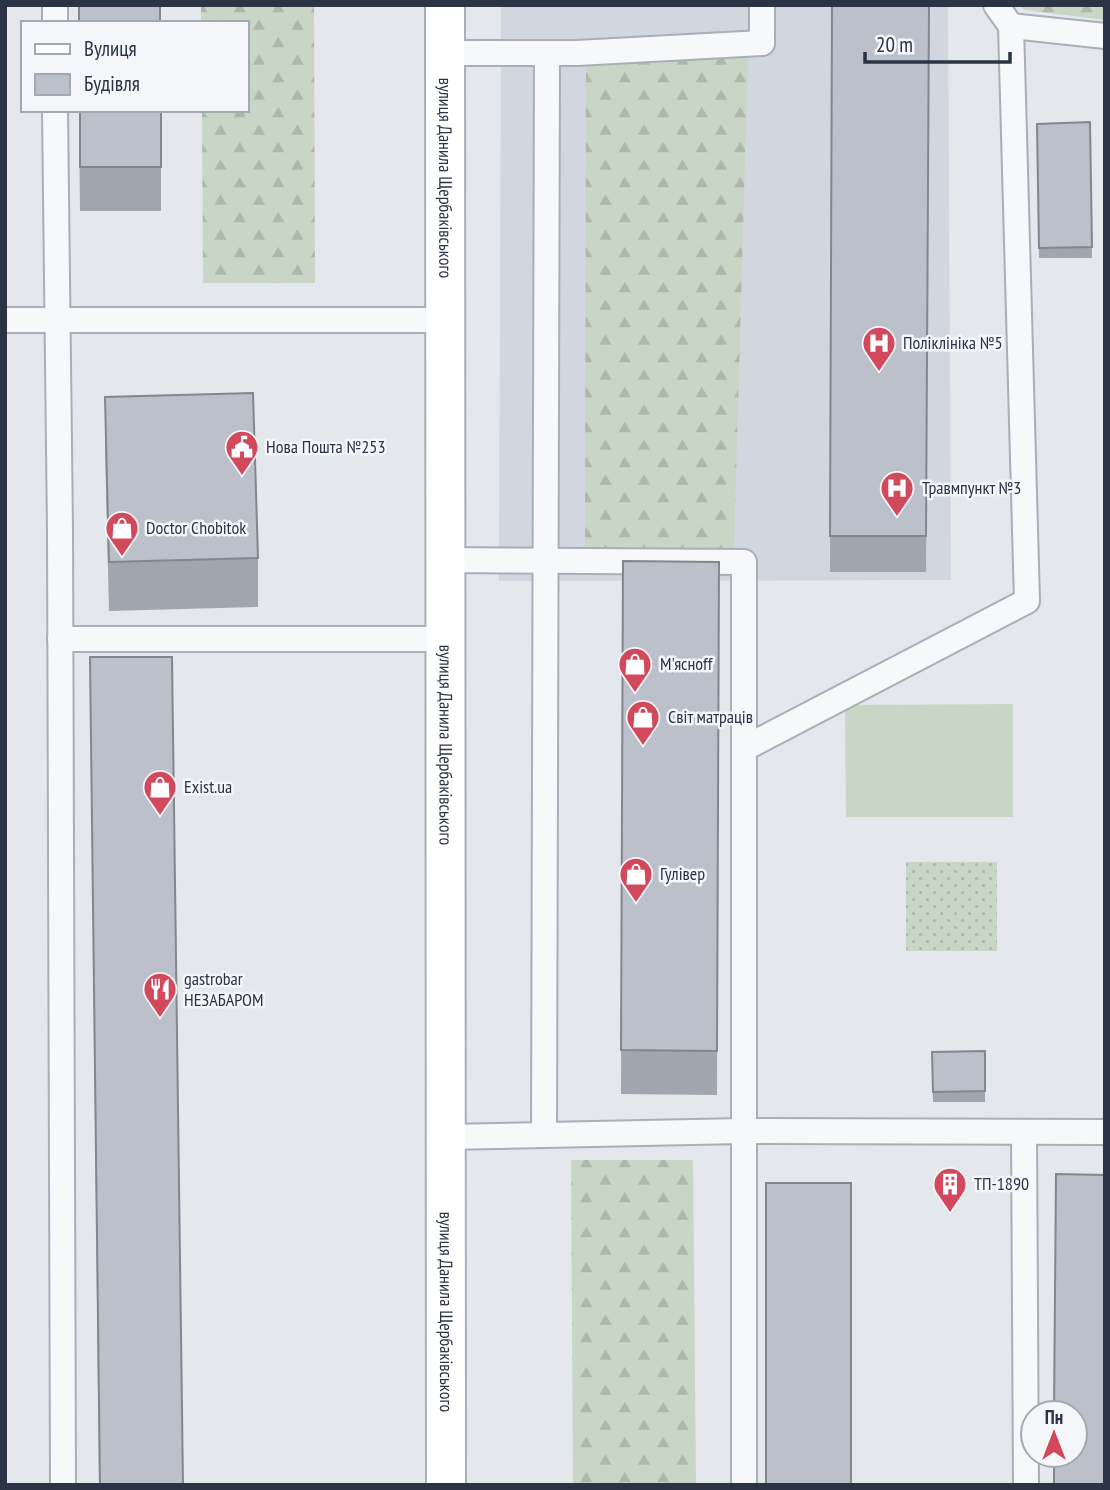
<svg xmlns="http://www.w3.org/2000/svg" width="1110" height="1490" font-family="'PT Sans Narrow',sans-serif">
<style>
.built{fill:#d2d6de}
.grass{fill:url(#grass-dots)}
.forest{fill:url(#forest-firs)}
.garden{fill:#c9d6c5}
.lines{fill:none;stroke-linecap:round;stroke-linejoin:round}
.service-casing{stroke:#a9aeb7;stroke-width:28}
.secondary-casing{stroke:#a9aeb7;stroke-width:42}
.service{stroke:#f7f8fa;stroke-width:24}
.secondary{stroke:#fff;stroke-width:38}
.wall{fill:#a1a5ae}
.building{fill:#bbc0ca;stroke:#83868d;stroke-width:2}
.labels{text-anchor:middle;stroke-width:5;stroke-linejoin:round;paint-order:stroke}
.street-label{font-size:18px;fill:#2b3445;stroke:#f4f6f9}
.poi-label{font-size:18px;fill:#2b3445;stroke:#f4f6f9;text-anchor:start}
</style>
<defs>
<pattern id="grass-dots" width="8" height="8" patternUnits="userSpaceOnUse" patternTransform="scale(1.75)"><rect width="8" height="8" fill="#c9d6c5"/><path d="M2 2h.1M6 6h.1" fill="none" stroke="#adb8ab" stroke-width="1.8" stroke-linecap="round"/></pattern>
<pattern id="forest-firs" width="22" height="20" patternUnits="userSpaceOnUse" patternTransform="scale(1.75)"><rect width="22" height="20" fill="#c9d6c5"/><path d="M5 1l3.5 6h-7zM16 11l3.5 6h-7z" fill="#adb8ab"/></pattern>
</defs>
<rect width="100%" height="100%" fill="#e4e7ec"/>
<path class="built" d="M501,5H948L951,580L499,581Z"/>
<rect class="grass" x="906" y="862" width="91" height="89"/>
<g class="forest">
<path d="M201,5H314L315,283H203L202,110H247V23H201Z"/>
<path d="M1020,5H1105V20L1024,10Z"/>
<path d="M748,56L734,548H585L586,63Z"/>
<path d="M571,1160H693L696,1485H573Z"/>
</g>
<path class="garden" d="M1013,704V817H846L845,705Z"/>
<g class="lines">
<defs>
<g id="service">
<path d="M55,5V23"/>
<path d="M762,5V43"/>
<path d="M1011,26L1105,36"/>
<path d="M445,53H577L762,43"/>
<path d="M55,110L60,530L63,1485"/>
<path d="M5,320H445"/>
<path d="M445,560L744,562V1485"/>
<path d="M60,639H445"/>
<path d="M745,748L1027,601L1011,26L996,5"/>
<path d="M1024,1132L1026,1485"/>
<path d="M544,1134L547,53"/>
<path d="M446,1137L742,1131L1105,1132"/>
</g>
<g id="secondary">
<path id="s1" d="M445,5L446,1485"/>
</g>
</defs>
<use href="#service" class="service-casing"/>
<use href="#secondary" class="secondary-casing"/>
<use href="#service" class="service"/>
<use href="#secondary" class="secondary"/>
</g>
<g class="wall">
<path d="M832,5H929L926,572H830Z"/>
<path d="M79,110H161V211H80Z"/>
<path d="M1090,122L1092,258H1039L1037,124Z"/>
<path d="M105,397L258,558V607L109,611L105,446Z"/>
<path d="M623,561L719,562L717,1095L621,1094Z"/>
<path d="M90,657L183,1485H99Z"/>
<path d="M985,1051V1102H933L932,1052Z"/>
</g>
<g class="building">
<rect x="79" y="5" width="81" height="18"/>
<path d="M832,5H929L926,536H830Z"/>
<rect x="80" y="110" width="81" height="57"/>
<path d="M1090,122L1092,247L1039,248L1037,124Z"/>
<path d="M253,393L258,558L109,562L105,397Z"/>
<path d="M623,561L719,562L717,1051L621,1050Z"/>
<path d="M90,657H172L183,1485H100Z"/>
<path d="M985,1051V1091L933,1092L932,1052Z"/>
<path d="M1056,1174L1105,1175V1485H1054V1455H1075V1413H1054Z"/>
<rect x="766" y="1183" width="85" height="302"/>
</g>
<defs>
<symbol id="hospital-pin" viewBox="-11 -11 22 30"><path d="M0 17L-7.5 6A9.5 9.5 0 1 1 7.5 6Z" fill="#d1495b" stroke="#f4f6f9"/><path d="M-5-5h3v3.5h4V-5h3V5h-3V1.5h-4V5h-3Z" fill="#fff"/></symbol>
<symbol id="civic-pin" viewBox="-11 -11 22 30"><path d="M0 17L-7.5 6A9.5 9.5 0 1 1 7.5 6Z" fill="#d1495b" stroke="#f4f6f9"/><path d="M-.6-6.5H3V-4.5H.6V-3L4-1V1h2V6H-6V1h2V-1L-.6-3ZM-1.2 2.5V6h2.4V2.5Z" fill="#fff"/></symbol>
<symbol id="shop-pin" viewBox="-11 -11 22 30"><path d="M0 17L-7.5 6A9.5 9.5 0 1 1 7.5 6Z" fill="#d1495b" stroke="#f4f6f9"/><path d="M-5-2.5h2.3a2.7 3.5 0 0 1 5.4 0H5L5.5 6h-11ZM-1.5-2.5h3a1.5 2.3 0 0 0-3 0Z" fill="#fff"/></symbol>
<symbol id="restaurant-pin" viewBox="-11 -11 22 30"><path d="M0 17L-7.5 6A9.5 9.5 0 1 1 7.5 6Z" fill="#d1495b" stroke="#f4f6f9"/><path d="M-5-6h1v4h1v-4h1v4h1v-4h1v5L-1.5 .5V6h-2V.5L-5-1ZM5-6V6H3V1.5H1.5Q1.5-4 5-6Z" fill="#fff"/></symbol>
<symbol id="building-pin" viewBox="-11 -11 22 30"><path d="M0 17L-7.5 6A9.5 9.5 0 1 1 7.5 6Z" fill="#d1495b" stroke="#f4f6f9"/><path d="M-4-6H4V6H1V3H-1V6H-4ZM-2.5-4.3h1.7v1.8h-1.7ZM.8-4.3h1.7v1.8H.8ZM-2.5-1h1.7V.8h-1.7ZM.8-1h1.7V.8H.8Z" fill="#fff"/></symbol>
</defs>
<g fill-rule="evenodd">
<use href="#hospital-pin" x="860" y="324" width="38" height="52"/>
<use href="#civic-pin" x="223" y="428" width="38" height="52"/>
<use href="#hospital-pin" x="878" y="469" width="38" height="52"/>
<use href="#shop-pin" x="103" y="509" width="38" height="52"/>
<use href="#shop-pin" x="616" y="645" width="38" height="52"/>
<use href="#shop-pin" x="624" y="698" width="38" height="52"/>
<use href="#shop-pin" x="141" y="768" width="38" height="52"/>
<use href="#shop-pin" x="617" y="855" width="38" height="52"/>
<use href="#restaurant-pin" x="141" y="970" width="38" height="52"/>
<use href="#building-pin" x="931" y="1165" width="38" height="52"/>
</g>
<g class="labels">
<g class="street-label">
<text dy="6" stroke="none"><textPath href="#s1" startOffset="173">вулиця Данила Щербаківського</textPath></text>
<text dy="6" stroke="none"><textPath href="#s1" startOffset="740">вулиця Данила Щербаківського</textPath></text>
<text dy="6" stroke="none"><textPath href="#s1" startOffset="1307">вулиця Данила Щербаківського</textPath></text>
</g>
<g class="poi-label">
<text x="903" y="349">Поліклініка №5</text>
<text x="266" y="453">Нова Пошта №253</text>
<text x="922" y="494">Травмпункт №3</text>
<text x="146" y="534">Doctor Chobitok</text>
<text x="660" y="670">М'ясноff</text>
<text x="668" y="723">Світ матраців</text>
<text x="184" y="793">Exist.ua</text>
<text x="660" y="880">Гулівер</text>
<text x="184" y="985">gastrobar<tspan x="184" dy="21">НЕЗАБАРОМ</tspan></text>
<text x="974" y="1190">ТП-1890</text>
</g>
</g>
<rect width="1110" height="1490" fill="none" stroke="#2b3445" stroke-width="14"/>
<rect x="21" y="21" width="228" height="91" fill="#f4f6f9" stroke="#a4a8b1" stroke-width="2"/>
<rect x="35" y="44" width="35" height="10" fill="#ffffff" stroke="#a4a8b1" stroke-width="2"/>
<text x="84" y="56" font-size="21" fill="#2b3445">Вулиця</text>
<rect x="35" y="74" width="35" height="21" fill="#bbc0ca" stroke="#a4a8b1" stroke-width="2"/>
<text x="84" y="91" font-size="21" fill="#2b3445">Будівля</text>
<g transform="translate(1054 1434)"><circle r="33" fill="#f4f6f9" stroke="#a4a8b1" stroke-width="2"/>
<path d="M0-5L12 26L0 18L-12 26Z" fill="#d1495b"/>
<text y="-10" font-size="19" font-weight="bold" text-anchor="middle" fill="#2b3445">Пн</text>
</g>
<path d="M865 52v10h145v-10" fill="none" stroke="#2b3445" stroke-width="3.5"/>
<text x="876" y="52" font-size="21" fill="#2b3445" stroke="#f4f6f9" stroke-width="5" paint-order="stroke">20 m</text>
</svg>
